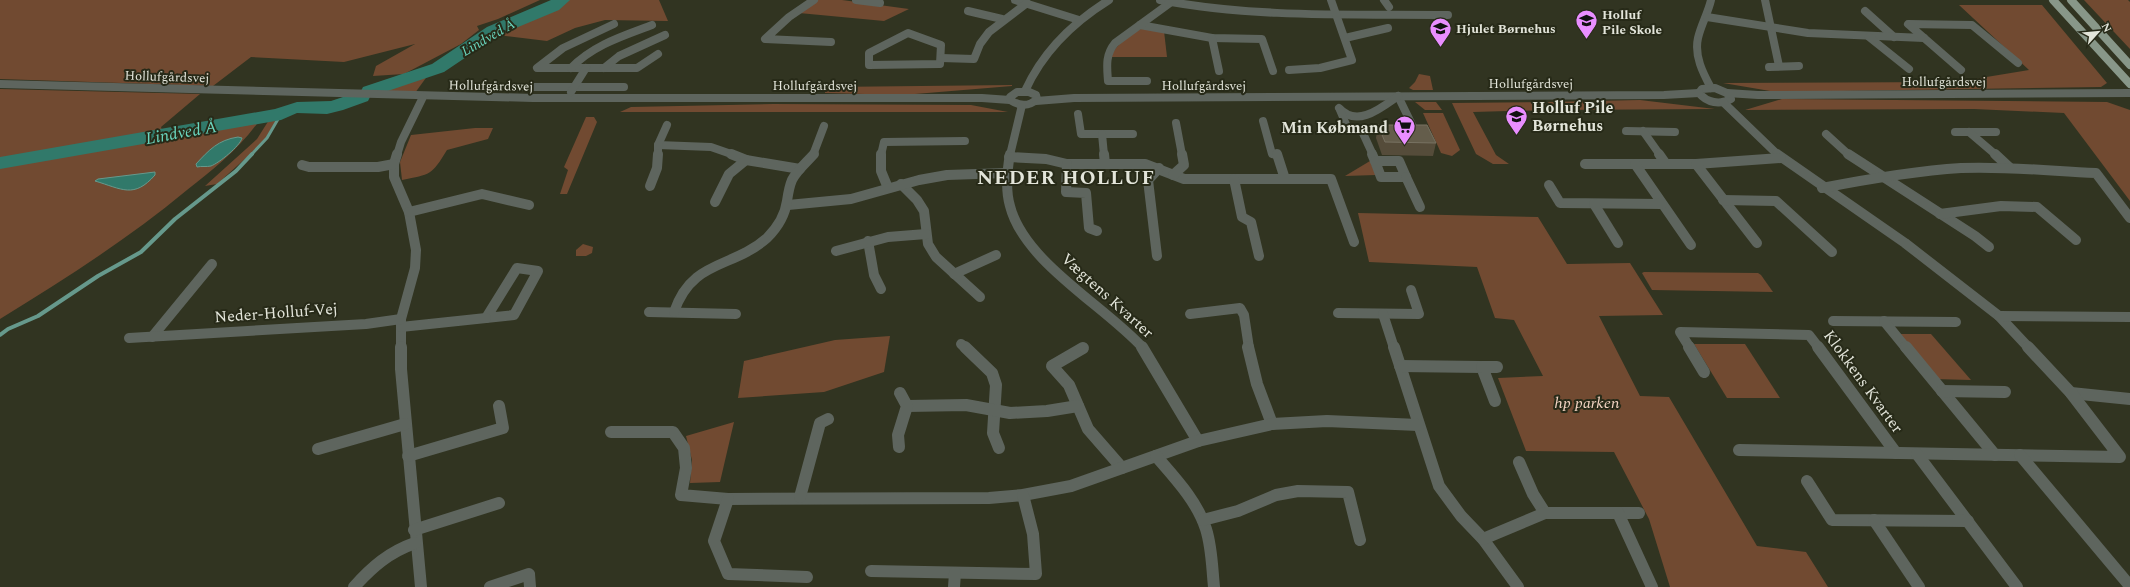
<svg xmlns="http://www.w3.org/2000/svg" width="2130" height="587" font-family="Spectral,serif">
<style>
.green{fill:#714a31}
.water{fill:#31796a;stroke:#66998c}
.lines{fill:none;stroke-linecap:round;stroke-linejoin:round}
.stream-far1{stroke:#66998c;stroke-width:3}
.stream{stroke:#66998c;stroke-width:4}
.river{fill:#31796a;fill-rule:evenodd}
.minor-far2{stroke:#5e655e;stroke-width:8}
.minor-far1{stroke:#5e655e;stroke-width:10}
.minor{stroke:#5e655e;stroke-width:12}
.major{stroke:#889789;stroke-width:8}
.wall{fill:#554c3a}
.building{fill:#645d4b;stroke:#787262}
.labels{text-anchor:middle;stroke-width:4;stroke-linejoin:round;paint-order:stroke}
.far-poi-label{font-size:13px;font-weight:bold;fill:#e3e5da;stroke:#272a18;text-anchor:start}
.far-street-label{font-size:13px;fill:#e3e5da;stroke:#272a18}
.far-water-label{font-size:14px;font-style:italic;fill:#6bd7c0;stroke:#272a18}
.poi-label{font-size:16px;font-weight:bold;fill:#e3e5da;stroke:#272a18;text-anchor:start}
.street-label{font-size:16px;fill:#e3e5da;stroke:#272a18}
.park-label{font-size:16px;font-style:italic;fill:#f4d5c3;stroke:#272a18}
.water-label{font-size:17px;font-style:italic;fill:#6bd7c0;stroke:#272a18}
.district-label{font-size:20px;font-weight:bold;letter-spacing:1px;fill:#e3e5da;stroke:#272a18}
</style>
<rect width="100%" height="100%" fill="#313421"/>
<g class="green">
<path d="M0,0H540L498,19L477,26L479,30L461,44L404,74L373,76L376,66L415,44L344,62L251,57L213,86L0,79Z"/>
<path d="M566,0H659L668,21L605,20L575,28L547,41L497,35Z"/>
<path d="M817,0H842L909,9L884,21L799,13Z"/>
<path d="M2084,0H2128L2130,2V49Z"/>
<path d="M1959,5H2042L2107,83L2101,87L1776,92L1723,83L1956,82L2029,70Z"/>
<path d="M1146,27L1164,31L1167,57H1110C1118,43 1130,32 1146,27Z"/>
<path d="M1419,74L1430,76L1433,90H1413L1409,88L1415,82Z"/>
<path d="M428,75L415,93L373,91Z"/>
<path d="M1012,85V86L903,95L825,93V89L829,87Z"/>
<path d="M0,89L200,94L161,127L164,137L259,121C239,149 214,169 187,190C128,239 65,279 0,319Z"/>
<path d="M1782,99L2107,102L2130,110V201L2064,113L1974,109L1745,110Z"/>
<path d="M1640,100L1715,109L1553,110L1548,102Z"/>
<path d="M1415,102H1436L1442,110H1425Z"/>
<path d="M1544,102L1549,110L1473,112L1496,155L1509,164H1493L1476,154L1452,103Z"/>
<path d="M773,104L971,105L1008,112H620L631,107Z"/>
<path d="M1423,113H1443L1460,150L1452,156L1441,153Z"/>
<path d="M586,117H594L597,122L567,194H560L568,170L564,167Z"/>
<path d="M277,119L266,138L247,157L217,184L205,186L257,139L269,120Z"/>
<path d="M475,128H493L488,139L447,150C431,176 431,174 402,180L400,162L411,135Z"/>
<path d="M1370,161L1376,175L1345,176Z"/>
<path d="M1358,213L1538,217L1567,264L1630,263L1663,315L1599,316L1640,396L1669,397L1757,546L1806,552L1828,587H1670L1649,519L1614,452L1526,451L1498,378L1543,376L1514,320L1495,318L1477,267L1369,262Z"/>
<path d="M583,244L593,247L592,253L586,256H576V250Z"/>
<path d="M1644,272L1758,273L1761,275L1773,292L1652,290L1642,273Z"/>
<path d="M1895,334H1931L1971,380L1934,379Z"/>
<path d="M890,336L884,372L824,392L738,398L744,361L835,340Z"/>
<path d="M1694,344H1745L1780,398H1727Z"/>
<path d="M734,422L720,482L690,483L692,460L686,436Z"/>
</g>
<g class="water">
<path d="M238,137L242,138C240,146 219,163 211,166C207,167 201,166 197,167L196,164C209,150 218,140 238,137Z"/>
<path d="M155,172V175C134,199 122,189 95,181L98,179Z"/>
</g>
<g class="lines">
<path class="stream-far1" d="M251,155L267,138L281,114"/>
<path class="stream" d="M0,335L8,329L38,316L98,276L141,252L175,219L236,171L252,154"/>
<path class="river" d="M551,0H570L559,10L499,35L444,72L370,97L368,101L343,110L327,114L297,113L281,120L0,169V157L275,109L297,102L331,101L361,91L363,87L432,64L487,27Z"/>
<g class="minor-far2">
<path d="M814,0L789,17L765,39L831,42"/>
<path d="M856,0L880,3"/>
<path d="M1015,0L1079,20"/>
<path d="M1160,0C1255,18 1352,14 1448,15"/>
<path d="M1384,0L1389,7"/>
<path d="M1711,0C1708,13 1701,25 1698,38C1694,56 1703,73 1711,88"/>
<path d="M1765,0L1779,66"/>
<path d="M968,11L1002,19"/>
<path d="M1865,11L1894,37"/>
<path d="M1707,17L1808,33L1924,38"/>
<path d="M614,24L563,48L537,68H637L658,54"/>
<path d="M1140,25L1212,38L1262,39L1273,71"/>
<path d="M908,33L941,45L940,64L869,65V53Z"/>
<path d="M1869,37L1909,69"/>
<path d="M1212,38L1219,71"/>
<path d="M1345,38L1388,28"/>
<path d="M941,58L974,59L980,44L989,32L1027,3"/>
<path d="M1769,67L1799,66"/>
<path d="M571,68C593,45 623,36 652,25"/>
<path d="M604,68L619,56L665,35"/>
<path d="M1289,70L1320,68L1352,60L1331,0"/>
<path d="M1961,70L1908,24L1972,25L2018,63"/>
<path d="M1147,81H1108C1107,67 1105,55 1115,43L1174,0"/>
<path d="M0,84L533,98H982L1010,100"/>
<path d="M495,87H624"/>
<path d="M1715,88L1729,94L1731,99C1720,105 1707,103 1699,93L1702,89Z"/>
<path d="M1025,91C1043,51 1072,23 1109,0"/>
<path d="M571,92L586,68"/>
<path d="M1017,92H1029L1036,95L1037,99C1029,107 1019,106 1010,100V97Z"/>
<path d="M1727,93L1758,95L2130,93"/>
<path d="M1398,96L1414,129H1406"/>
<path d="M1036,101L1074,98L1664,95L1699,93"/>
<path d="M1723,102L1778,155"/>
<path d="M1339,108C1357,128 1381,108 1398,96"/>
<path d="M1340,110L1348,129H1390"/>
<path d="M1078,114L1081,134H1133"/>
<path d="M1263,121L1272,154L1277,155"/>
<path d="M1176,123L1182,155"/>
<path d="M1361,129L1373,155"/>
<path d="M1626,131L1675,132"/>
<path d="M1643,131L1660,155"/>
<path d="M1955,132H1996"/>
<path d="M1969,132L1996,155"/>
<path d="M1102,134L1104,155"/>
<path d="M1826,134L1849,155"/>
<path d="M658,145L711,147L734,155"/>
<path d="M397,155L401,142L423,97"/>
<path d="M658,155V145L667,125"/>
<path d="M813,155L824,126"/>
<path d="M881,155L884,142L965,141"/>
<path d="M1010,155L1022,105"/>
</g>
<g class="minor-far1">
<path d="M397,154L394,164V177L409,212L416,250L415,268L401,319V348"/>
<path d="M731,154L746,160L800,169"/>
<path d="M881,154V171L888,188"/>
<path d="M1010,154C1007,171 1005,189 1010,206C1024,262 1105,306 1143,348"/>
<path d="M1104,154L1105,164"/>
<path d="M1277,154L1285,179"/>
<path d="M1372,154L1375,161"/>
<path d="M1659,154L1666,164"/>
<path d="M1777,154L1905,243L1999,316L2029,348"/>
<path d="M1848,154L1975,236L1989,247"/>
<path d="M1995,154L2010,168"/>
<path d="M1009,157L1046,159L1067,164H1145L1184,179H1331L1354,242"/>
<path d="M1375,161H1399L1406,177H1381Z"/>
<path d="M1067,164L1066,192L1086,193L1089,228L1097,231"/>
<path d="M1585,164H1696L1781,158"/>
<path d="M1635,164L1691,245"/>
<path d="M1696,164L1757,243"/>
<path d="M302,165L309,167H378L394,164"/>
<path d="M1173,175L1184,165L1182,154"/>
<path d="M1406,177L1420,207"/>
<path d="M1234,179L1242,217L1251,222L1259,256"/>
<path d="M901,184L917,200L924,211L928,244L936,257L980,297"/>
<path d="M1549,185L1560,203L1662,204"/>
<path d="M650,186L657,168L658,154"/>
<path d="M1822,188C1868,179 1914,171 1961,168C2006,166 2051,171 2096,173L2130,218"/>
<path d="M1723,200L1776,201L1832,252"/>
<path d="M715,202L729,174L746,160"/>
<path d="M1594,204L1618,243"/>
<path d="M788,205L851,199L919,180L947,175L1006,173"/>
<path d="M409,212L482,194L529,205"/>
<path d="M1940,214L2001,206L2037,207L2076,240"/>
<path d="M868,241L874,275L881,289"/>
<path d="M836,251L888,237L926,234"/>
<path d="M1157,256L1148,180L1159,168"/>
<path d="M517,268L538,271L514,315L486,318Z"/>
<path d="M954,274L996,255"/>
<path d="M649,312L736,314"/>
<path d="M674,312C692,259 732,269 767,238C778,227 785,216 787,201C788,194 789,187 792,180C797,170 806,163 814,154"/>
<path d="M1338,313L1419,314L1411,290"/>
<path d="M1190,314L1240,308L1244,315L1249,348"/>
<path d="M1383,314L1394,348"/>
<path d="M1999,316L2130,317"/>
<path d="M1833,321L1956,322"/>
<path d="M1884,321L1906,348"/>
<path d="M401,327L486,318"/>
<path d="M152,337L212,264"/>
<path d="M129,338L366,324L401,319"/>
<path d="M961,344L966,348"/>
<path d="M1690,348L1680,332L1809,335L1819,348"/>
</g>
<g class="minor">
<path d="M401,347V369L421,587"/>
<path d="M965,347L992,373L996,385L993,433L999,448"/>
<path d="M1142,347L1198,441"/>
<path d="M1248,347L1257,384L1272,424"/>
<path d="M1394,347L1439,486L1461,516L1483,539L1518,587"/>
<path d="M1689,347L1704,372"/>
<path d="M1818,347L1896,453"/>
<path d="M1906,347L1995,455"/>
<path d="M1083,348L1052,366L1069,385L1088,429L1122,468"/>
<path d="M1400,366L1482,367L1495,401"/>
<path d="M1482,367H1497"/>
<path d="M1942,391L2005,392"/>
<path d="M2071,393L2130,399"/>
<path d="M907,406L966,405L1010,413L1047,411L1078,406"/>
<path d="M611,432H673L684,448L686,468L681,495L728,499L989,498L1023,495L1071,486L1198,441L1272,424L1327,421L1418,425"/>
<path d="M899,447L898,435L907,406L900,393"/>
<path d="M318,449L405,424"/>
<path d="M1739,450L2120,457L2071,393L2028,347"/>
<path d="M1917,454L2017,587"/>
<path d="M2020,455L2130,586"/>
<path d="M408,456L503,428L499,406"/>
<path d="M1156,456C1175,478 1197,501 1206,529C1212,548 1212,568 1214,587"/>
<path d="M1519,462L1533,494L1545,513"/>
<path d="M1807,481L1832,520L1968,521"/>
<path d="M800,497L820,423L828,419"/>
<path d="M728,499L714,541L728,574L807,577"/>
<path d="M1618,513H1639"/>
<path d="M1203,520L1238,511L1276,495L1298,491L1348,492L1360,540"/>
<path d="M1874,520L1919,587"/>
<path d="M414,530L499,503"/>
<path d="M1483,539L1545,513H1618L1652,587"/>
<path d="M871,571L1036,574L1033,534L1023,495"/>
<path d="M354,587C372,567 389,552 415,543"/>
<path d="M490,587L529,574L530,587"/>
<path d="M954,587L955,573"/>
</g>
<g class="major">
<path d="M2053,0L2130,84"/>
<path d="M2071,0L2130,65"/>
</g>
</g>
<path class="wall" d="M1378,125L1436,143L1433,156L1382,155L1376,138Z"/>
<path class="building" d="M1378,125H1427L1436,143L1385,142Z"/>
<defs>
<symbol id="school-pin" viewBox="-11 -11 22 30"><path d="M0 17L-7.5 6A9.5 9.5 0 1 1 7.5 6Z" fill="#e98eff" stroke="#272a18"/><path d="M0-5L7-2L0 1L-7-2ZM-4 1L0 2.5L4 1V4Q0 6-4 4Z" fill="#111"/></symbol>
<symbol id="supermarket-pin" viewBox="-11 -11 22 30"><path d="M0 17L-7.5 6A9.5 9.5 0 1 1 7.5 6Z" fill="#e98eff" stroke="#272a18"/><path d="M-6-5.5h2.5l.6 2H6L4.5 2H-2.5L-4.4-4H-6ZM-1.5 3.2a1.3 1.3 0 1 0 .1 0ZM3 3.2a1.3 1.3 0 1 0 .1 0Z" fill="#111"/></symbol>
</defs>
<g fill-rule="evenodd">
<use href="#school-pin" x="1574" y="8" width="25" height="34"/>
<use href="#school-pin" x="1428" y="16" width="25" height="34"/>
<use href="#school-pin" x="1504" y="104" width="25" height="34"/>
<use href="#supermarket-pin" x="1392" y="114" width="25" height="34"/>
</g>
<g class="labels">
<g class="far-poi-label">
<text x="1602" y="19">Holluf<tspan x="1602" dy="15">Pile Skole</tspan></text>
<text x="1456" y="33">Hjulet Børnehus</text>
</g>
<g class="far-street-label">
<text transform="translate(167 76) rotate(2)" y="5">Hollufgårdsvej</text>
<text x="1944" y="86">Hollufgårdsvej</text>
<text x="1531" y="88">Hollufgårdsvej</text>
<text transform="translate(491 85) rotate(1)" y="5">Hollufgårdsvej</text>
<text x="815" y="90">Hollufgårdsvej</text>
<text x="1204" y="90">Hollufgårdsvej</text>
</g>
<g class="far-water-label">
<text transform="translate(488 37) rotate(-30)" y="5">Lindved Å</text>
</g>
<g class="poi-label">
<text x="1532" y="113">Holluf Pile<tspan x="1532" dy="18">Børnehus</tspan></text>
<text x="1388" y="133" text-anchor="end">Min Købmand</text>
</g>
<g class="street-label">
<text transform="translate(1108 295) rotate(42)" y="6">Vægtens Kvarter</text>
<text transform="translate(276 312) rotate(-4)" y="6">Neder-Holluf-Vej</text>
<text transform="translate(1864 381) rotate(54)" y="6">Klokkens Kvarter</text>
</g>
<g class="park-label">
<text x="1587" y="408">hp parken</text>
</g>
<g class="water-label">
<text transform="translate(181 132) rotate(-10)" y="6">Lindved Å</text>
</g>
<g class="district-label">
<text x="1066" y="184">NEDER HOLLUF</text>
</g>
</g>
<g transform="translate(2098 32) rotate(63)" stroke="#272a18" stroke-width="3" paint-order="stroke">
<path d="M0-3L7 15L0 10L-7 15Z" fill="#e3e5da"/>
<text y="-6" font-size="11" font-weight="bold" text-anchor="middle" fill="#e3e5da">N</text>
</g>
</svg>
